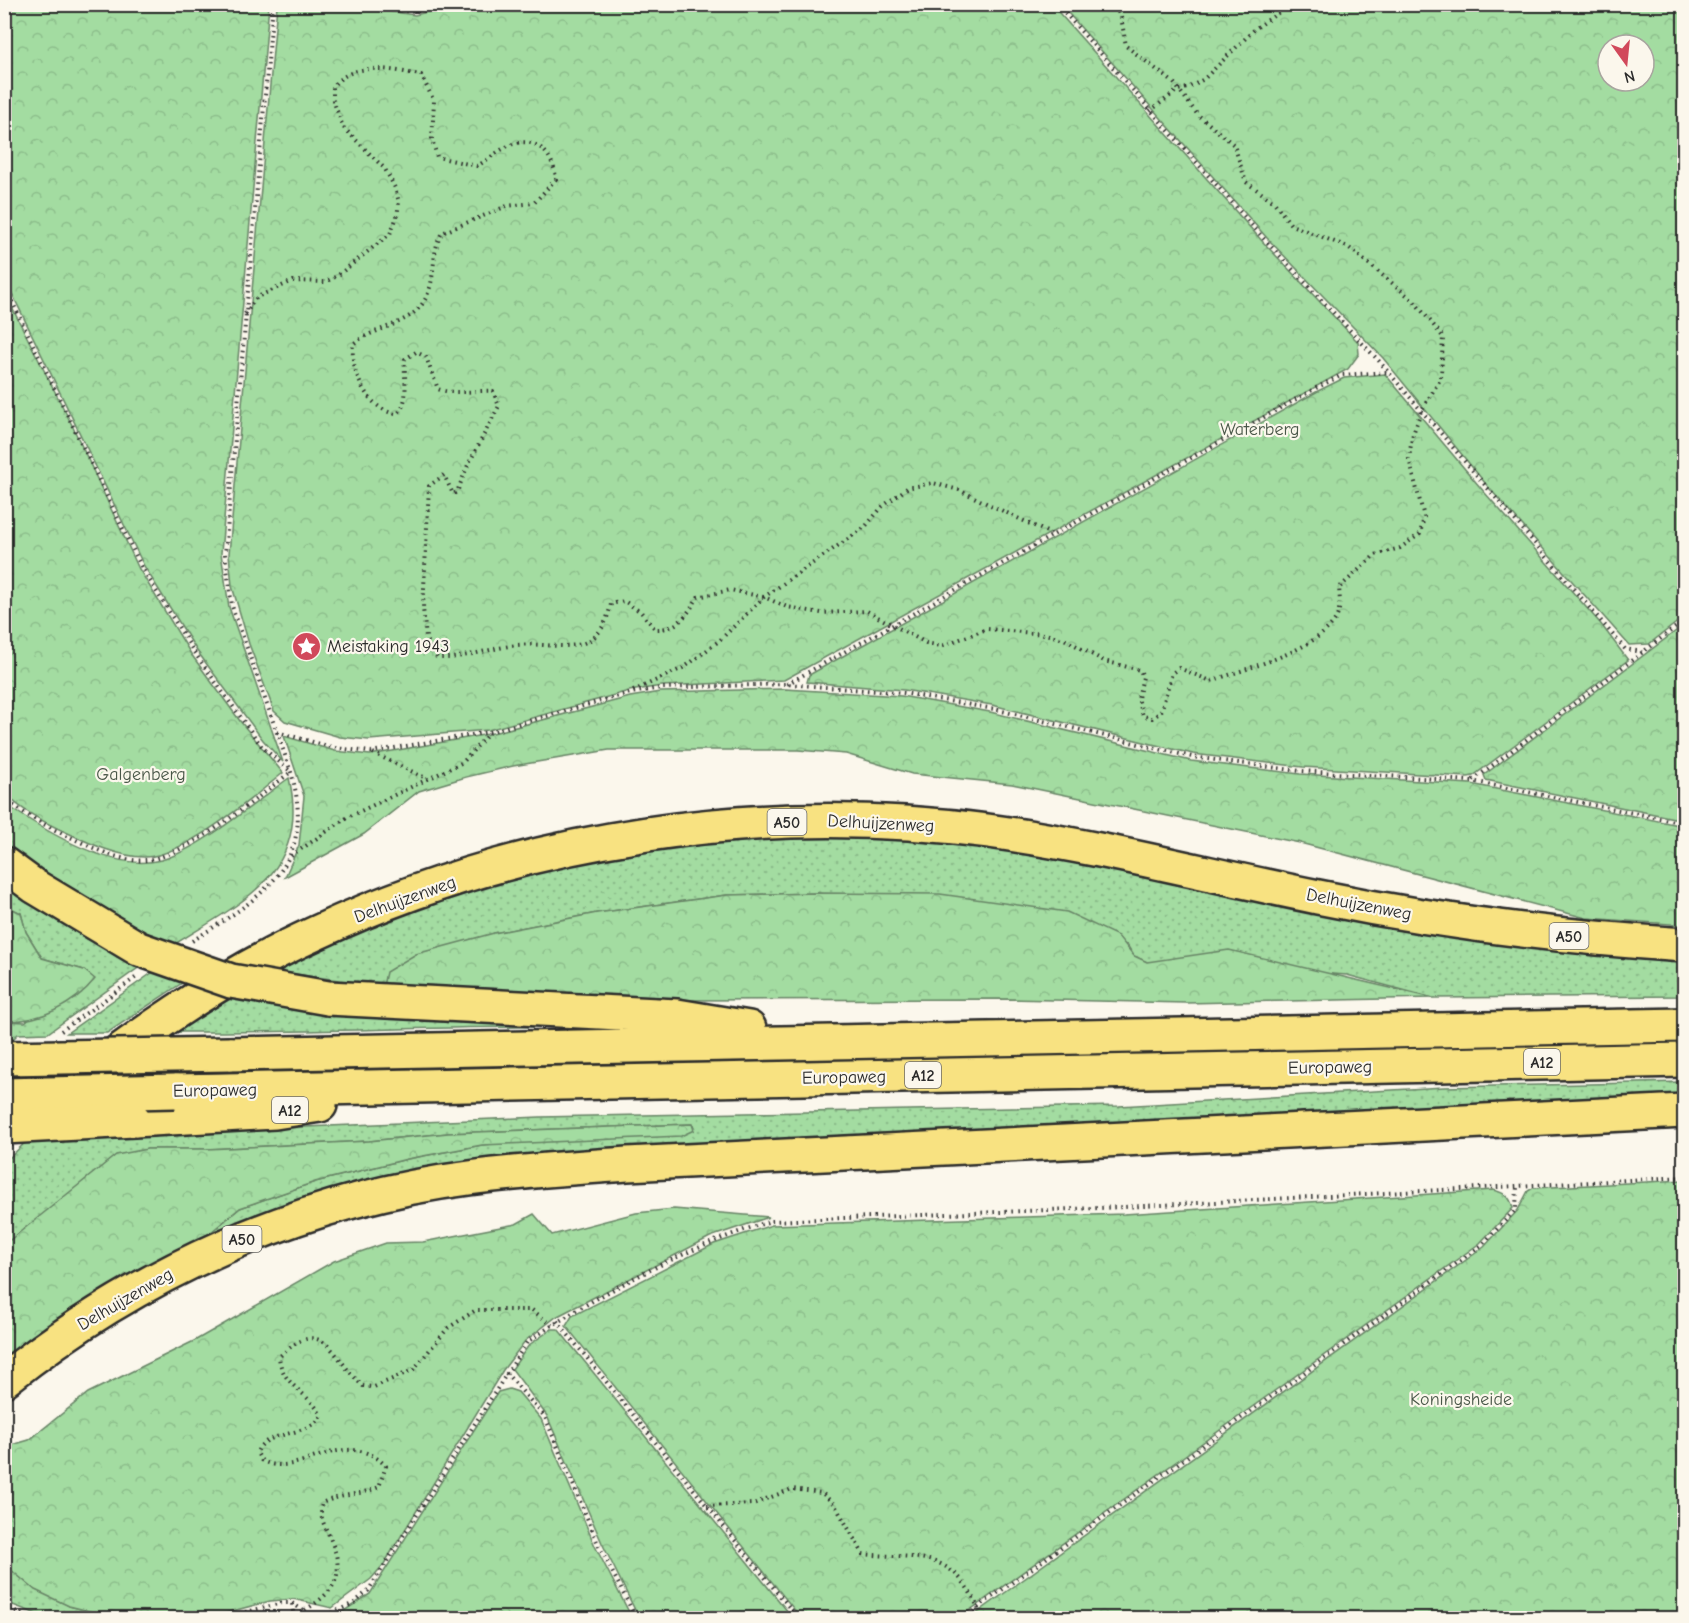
<svg xmlns="http://www.w3.org/2000/svg" width="1689" height="1623" font-family="'Comic Neue',sans-serif">
<style>
.green{fill:url(#green-dots);stroke:#678466;stroke-width:1.5}
.forest{fill:url(#forest-crowns);stroke:#678466;stroke-width:1.5;fill-rule:evenodd}
.lines{fill:none;stroke-linecap:round;stroke-linejoin:round}
.highway-casing{stroke:#2b2b2b;stroke-width:38}
.path{stroke:#2b2b2b;stroke-width:4;stroke-dasharray:1.5 4.5;stroke-linecap:butt}
.highway{stroke:#f8e281;stroke-width:33}
.highway-bridge-casing{stroke:#2b2b2b;stroke-width:38;stroke-linecap:butt}
.highway-bridge{stroke:#f8e281;stroke-width:33}
.labels{text-anchor:middle;stroke-width:4.5;stroke-linejoin:round;paint-order:stroke}
.shield{fill:#fbf7ec;stroke:#696865;stroke-width:1.5}
.shield-label{font-size:16px;font-weight:bold;fill:#2b2b2b}
.park-label{font-size:18px;fill:#495748;stroke:#fbf7ec}
.poi-label{font-size:18px;fill:#2b2b2b;stroke:#fbf7ec;text-anchor:start}
.street-label{font-size:18px;fill:#2b2b2b;stroke:#fbf7ec}
</style>
<defs>
<pattern id="green-dots" width="8" height="8" patternUnits="userSpaceOnUse" patternTransform="scale(1.5)"><rect width="8" height="8" fill="#a3dca1"/><path d="M2 2h.1M6 6h.1" fill="none" stroke="#8cbd8b" stroke-width="1.8" stroke-linecap="round"/></pattern>
<pattern id="forest-crowns" width="20" height="18" patternUnits="userSpaceOnUse" patternTransform="scale(1.5)"><rect width="20" height="18" fill="#a3dca1"/><path d="M2 6a3 3 0 1 1 6 0M12 15a3 3 0 1 1 6 0" fill="none" stroke="#8cbd8b"/></pattern>
</defs>
<rect width="100%" height="100%" fill="#fbf7ec"/>
<filter id="ink" filterUnits="userSpaceOnUse"><feTurbulence type="fractalNoise" baseFrequency=".0167" numOctaves="2"/><feDisplacementMap in="SourceGraphic" scale="12" xChannelSelector="R" yChannelSelector="G"/><feConvolveMatrix kernelMatrix="1 2 1 2 8 2 1 2 1" color-interpolation-filters="sRGB"/></filter>
<g filter="url(#ink)">
<g class="green">
<path d="M886,835L993,845L1684,959V996L1433,998L1347,975L1147,962L1134,956L1127,945L818,893L727,895L597,913L494,933L383,986L272,971L318,947L451,895L613,853L753,836Z"/>
<path d="M4,878L145,963L48,1033L18,1034L14,1038H5V1021L25,1022L84,970L42,958L26,932L21,913L5,905Z"/>
<path d="M156,970L185,981L107,1033H67Z"/>
<path d="M235,993L609,1027C463,1025 316,1033 170,1032Z"/>
<path d="M1684,1082V1097L598,1151L199,1242L240,1208L315,1182L407,1159L482,1145L694,1127L691,1124L448,1133L369,1141L207,1149H147L42,1216L5,1244V1162L29,1139L540,1117L1119,1106L1444,1087Z"/>
<path d="M4,1560L10,1569L69,1606L117,1618H47L5,1602Z"/>
</g>
<g class="forest">
<path d="M5,4L269,5L221,553L229,607L283,762L263,740L197,651L144,566L5,279Z"/>
<path d="M458,4L1052,5L1263,242L1358,342L1359,354L1348,369L784,680L662,686L629,691L488,730L369,740L340,737L285,721L274,711L249,644L232,586L229,554L277,5H345L415,15Z"/>
<path d="M1061,5H1684V617L1649,644L1629,645L1490,489L1383,358L1267,238ZM1608,45H1644V81H1608Z"/>
<path d="M4,292L71,423L139,569L191,654L240,721L283,773C254,797 181,858 144,857C120,857 91,844 70,834C47,824 21,811 5,793Z"/>
<path d="M1385,374L1485,493L1600,623L1628,660L1473,776L1468,777L1303,767L1193,754L992,705L904,690L807,682L809,675L1318,391L1344,378Z"/>
<path d="M1684,625V820L1486,780L1484,775Z"/>
<path d="M785,689L901,696L990,712L1191,761L1300,774L1471,784L1684,826V925L1586,918L1300,843L1012,784L912,774L846,754L798,750H609L513,766L466,777L419,791L364,834L285,877L299,845L304,796L284,736L335,751L370,755L489,734L630,697L660,692Z"/>
<path d="M289,778C311,872 242,902 175,944L125,926L5,848L4,803C43,830 112,873 161,860C199,850 255,802 289,778Z"/>
<path d="M818,893L940,894L1067,912L1118,936L1134,956L1147,962L1229,950L1433,998L1186,1003L1009,999L664,1000L383,986L386,972L416,954L494,933L597,913L727,895Z"/>
<path d="M4,905L21,913L26,932L42,958L84,970L95,979C73,1006 39,1022 5,1021Z"/>
<path d="M692,1124L694,1130L681,1136L482,1145L407,1159L315,1182L240,1208L199,1242L5,1363V1244L116,1155L147,1149H207L369,1141L448,1133Z"/>
<path d="M1684,1180V1618H970L1484,1247L1518,1210L1528,1191L1533,1188Z"/>
<path d="M1493,1190C1505,1193 1510,1196 1513,1208L1480,1243L959,1618H801L566,1326L572,1316L714,1244L772,1225L1124,1214Z"/>
<path d="M674,1209L769,1217L710,1237L556,1317L525,1341L503,1370L384,1564L371,1579L332,1608L293,1599L270,1601L207,1618H117L69,1606L35,1590L10,1569L5,1560V1447L29,1440L88,1393L196,1340L334,1261L386,1243L423,1242L516,1224L534,1214L552,1235L636,1213Z"/>
<path d="M552,1329H558L793,1618H639L602,1543L547,1416L512,1369L529,1345Z"/>
<path d="M509,1389L518,1392L541,1419L595,1546L632,1618H333L370,1594L498,1392Z"/>
</g>
<g class="lines">
<defs>
<g id="highway">
<path d="M4,864L34,886L139,949"/>
<path d="M328,998L677,1016L749,1028"/>
<path d="M229,1054L1684,1025"/>
<path d="M175,1091L1684,1060"/>
<path d="M48,1105C131,1040 219,977 316,933C523,836 762,801 988,831C1099,846 1208,875 1318,897C1439,922 1561,937 1684,945"/>
<path d="M134,1120L275,1112L320,1105"/>
<path d="M4,1380C138,1273 299,1200 469,1178C521,1171 574,1168 627,1164L1684,1111"/>
</g>
</defs>
<use href="#highway" class="highway-casing"/>
<g class="path">
<path d="M358,4L415,12L450,4"/>
<path d="M1057,4L1265,240L1379,361L1625,649L1642,652"/>
<path d="M1150,111L1178,90L1188,88L1204,79L1256,28L1291,4"/>
<path d="M4,285L142,568L194,652L242,719L263,748L290,771"/>
<path d="M245,314L257,297L293,281L325,282L337,276L390,234L397,217L399,202L395,188L385,169L343,127L333,100V86C355,60 391,70 421,75L434,101L432,139L437,157L477,166C488,160 501,148 513,144C539,136 554,157 556,179L534,203L507,206L442,233C431,251 436,274 428,293C416,326 377,325 353,344C350,371 367,410 397,414C411,402 403,376 405,359L416,352L426,357L438,389C453,395 476,390 493,391L499,406L468,465L457,492L453,494L444,475L429,486L423,608L426,638L437,658C463,659 484,650 510,646C553,638 597,667 611,604L624,601L641,612L655,629C678,630 687,615 698,597L730,590L764,597L787,607L821,613L867,611L926,643L941,646L987,629L1045,634L1064,639L1104,661L1140,670L1143,677L1138,698L1143,716L1152,718L1161,712L1172,673L1179,668L1211,681C1247,668 1313,652 1335,620C1341,611 1340,598 1339,588L1375,555L1400,548L1420,534L1424,517L1409,459L1412,437L1421,411L1441,378L1443,337L1414,301L1348,247L1291,225L1274,202L1246,182L1234,145L1197,114L1174,83L1126,46L1121,17L1113,4"/>
<path d="M787,684L1316,388L1342,375L1389,372"/>
<path d="M633,691L685,667L720,640L764,597L865,527L882,507L907,488L933,483L959,490L1051,534"/>
<path d="M277,732L335,748L371,752L489,732L630,693L661,688L786,684L903,693L994,709L1192,757L1301,771L1472,781L1684,823"/>
<path d="M373,753L428,779L463,762L489,733"/>
<path d="M1473,780L1684,621"/>
<path d="M4,798C24,815 48,827 72,838C93,848 123,863 146,860C189,856 256,798 291,772"/>
<path d="M291,856L348,817L428,779"/>
<path d="M192,941C261,897 318,866 291,772L232,606L225,554L273,4"/>
<path d="M61,1031L138,976"/>
<path d="M557,1321L798,1618"/>
<path d="M506,1373L545,1417L598,1544L636,1618"/>
<path d="M707,1506L753,1504L792,1489L822,1493L835,1505L863,1554C904,1559 943,1549 968,1589C974,1599 979,1606 979,1618"/>
<path d="M292,1604L294,1618"/>
<path d="M4,1607L34,1618"/>
<path d="M305,1610C333,1593 346,1577 332,1543C327,1528 318,1519 322,1503C341,1494 361,1495 379,1487L386,1466C344,1423 298,1482 261,1460L257,1453C263,1430 307,1438 321,1416C311,1393 282,1387 279,1357C325,1312 332,1359 363,1386L374,1387L413,1370L448,1328L476,1310H532L552,1325"/>
<path d="M222,1618L282,1603H292L314,1618"/>
<path d="M321,1618L354,1603L368,1591L527,1342C601,1292 685,1248 771,1221L1124,1207L1684,1177"/>
<path d="M963,1618L1482,1245L1516,1209L1517,1186"/>
</g>
<use href="#highway" class="highway"/>
<defs>
<g id="highway-bridge">
<path d="M139,949L231,981L328,998"/>
<path d="M4,1058L229,1054"/>
<path d="M4,1095L175,1091"/>
<path d="M4,1127L134,1120"/>
</g>
</defs>
<use href="#highway-bridge" class="highway-bridge-casing"/>
<use href="#highway-bridge" class="highway-bridge"/>
</g>
</g>
<defs>
<symbol id="sight-disc" viewBox="-11 -11 22 22"><circle r="9.5" fill="#d1495b" stroke="#fbf7ec"/><path d="M0-6L1.8-2.2L6-1.7L2.9 1.2L3.7 5.4L0 3.3L-3.7 5.4L-2.9 1.2L-6-1.7L-1.8-2.2Z" fill="#fff"/></symbol>
</defs>
<g fill-rule="evenodd">
<use href="#sight-disc" x="290" y="630" width="33" height="33"/>
</g>
<g class="labels">
<g class="shield">
<rect x="767.5" y="809" width="39" height="26" rx="4.5"/>
<rect x="1549.5" y="923" width="39" height="26" rx="4.5"/>
<rect x="1524" y="1049" width="36" height="26" rx="4.5"/>
<rect x="905" y="1062" width="36" height="26" rx="4.5"/>
<rect x="272" y="1097" width="36" height="26" rx="4.5"/>
<rect x="222.5" y="1226" width="39" height="26" rx="4.5"/>
</g>
<g class="shield-label">
<text x="787" y="828">A50</text>
<text x="1569" y="942">A50</text>
<text x="1542" y="1068">A12</text>
<text x="923" y="1081">A12</text>
<text x="290" y="1116">A12</text>
<text x="242" y="1245">A50</text>
</g>
<g class="park-label">
<text x="1260" y="435">Waterberg</text>
<text x="141" y="780">Galgenberg</text>
<text x="1461" y="1405">Koningsheide</text>
</g>
<g class="poi-label">
<text x="327" y="652">Meistaking 1943</text>
</g>
<g class="street-label">
<text transform="translate(881 823) rotate(3)" y="6">Delhuijzenweg</text>
<text transform="translate(405 899) rotate(-20)" y="6">Delhuijzenweg</text>
<text transform="translate(1359 904) rotate(11)" y="6">Delhuijzenweg</text>
<text transform="translate(1330 1067) rotate(-1)" y="6">Europaweg</text>
<text transform="translate(844 1077) rotate(-1)" y="6">Europaweg</text>
<text transform="translate(215 1090) rotate(-1)" y="6">Europaweg</text>
<text transform="translate(125 1299) rotate(-30)" y="6">Delhuijzenweg</text>
</g>
</g>
<rect width="1689" height="1623" fill="none" stroke="#fbf7ec" stroke-width="24"/>
<rect x="12" y="12" width="1665" height="1599" fill="none" stroke="#2b2b2b" stroke-width="2" filter="url(#ink)"/>
<g transform="translate(1626 63) rotate(165)"><circle r="28" fill="#fbf7ec" stroke="#a8a59f" stroke-width="1.5"/>
<path d="M0-4.5L10 22L0 15L-10 22Z" fill="#d1495b"/>
<text y="-9" font-size="16" font-weight="bold" text-anchor="middle" fill="#2b2b2b">N</text>
</g>
</svg>
